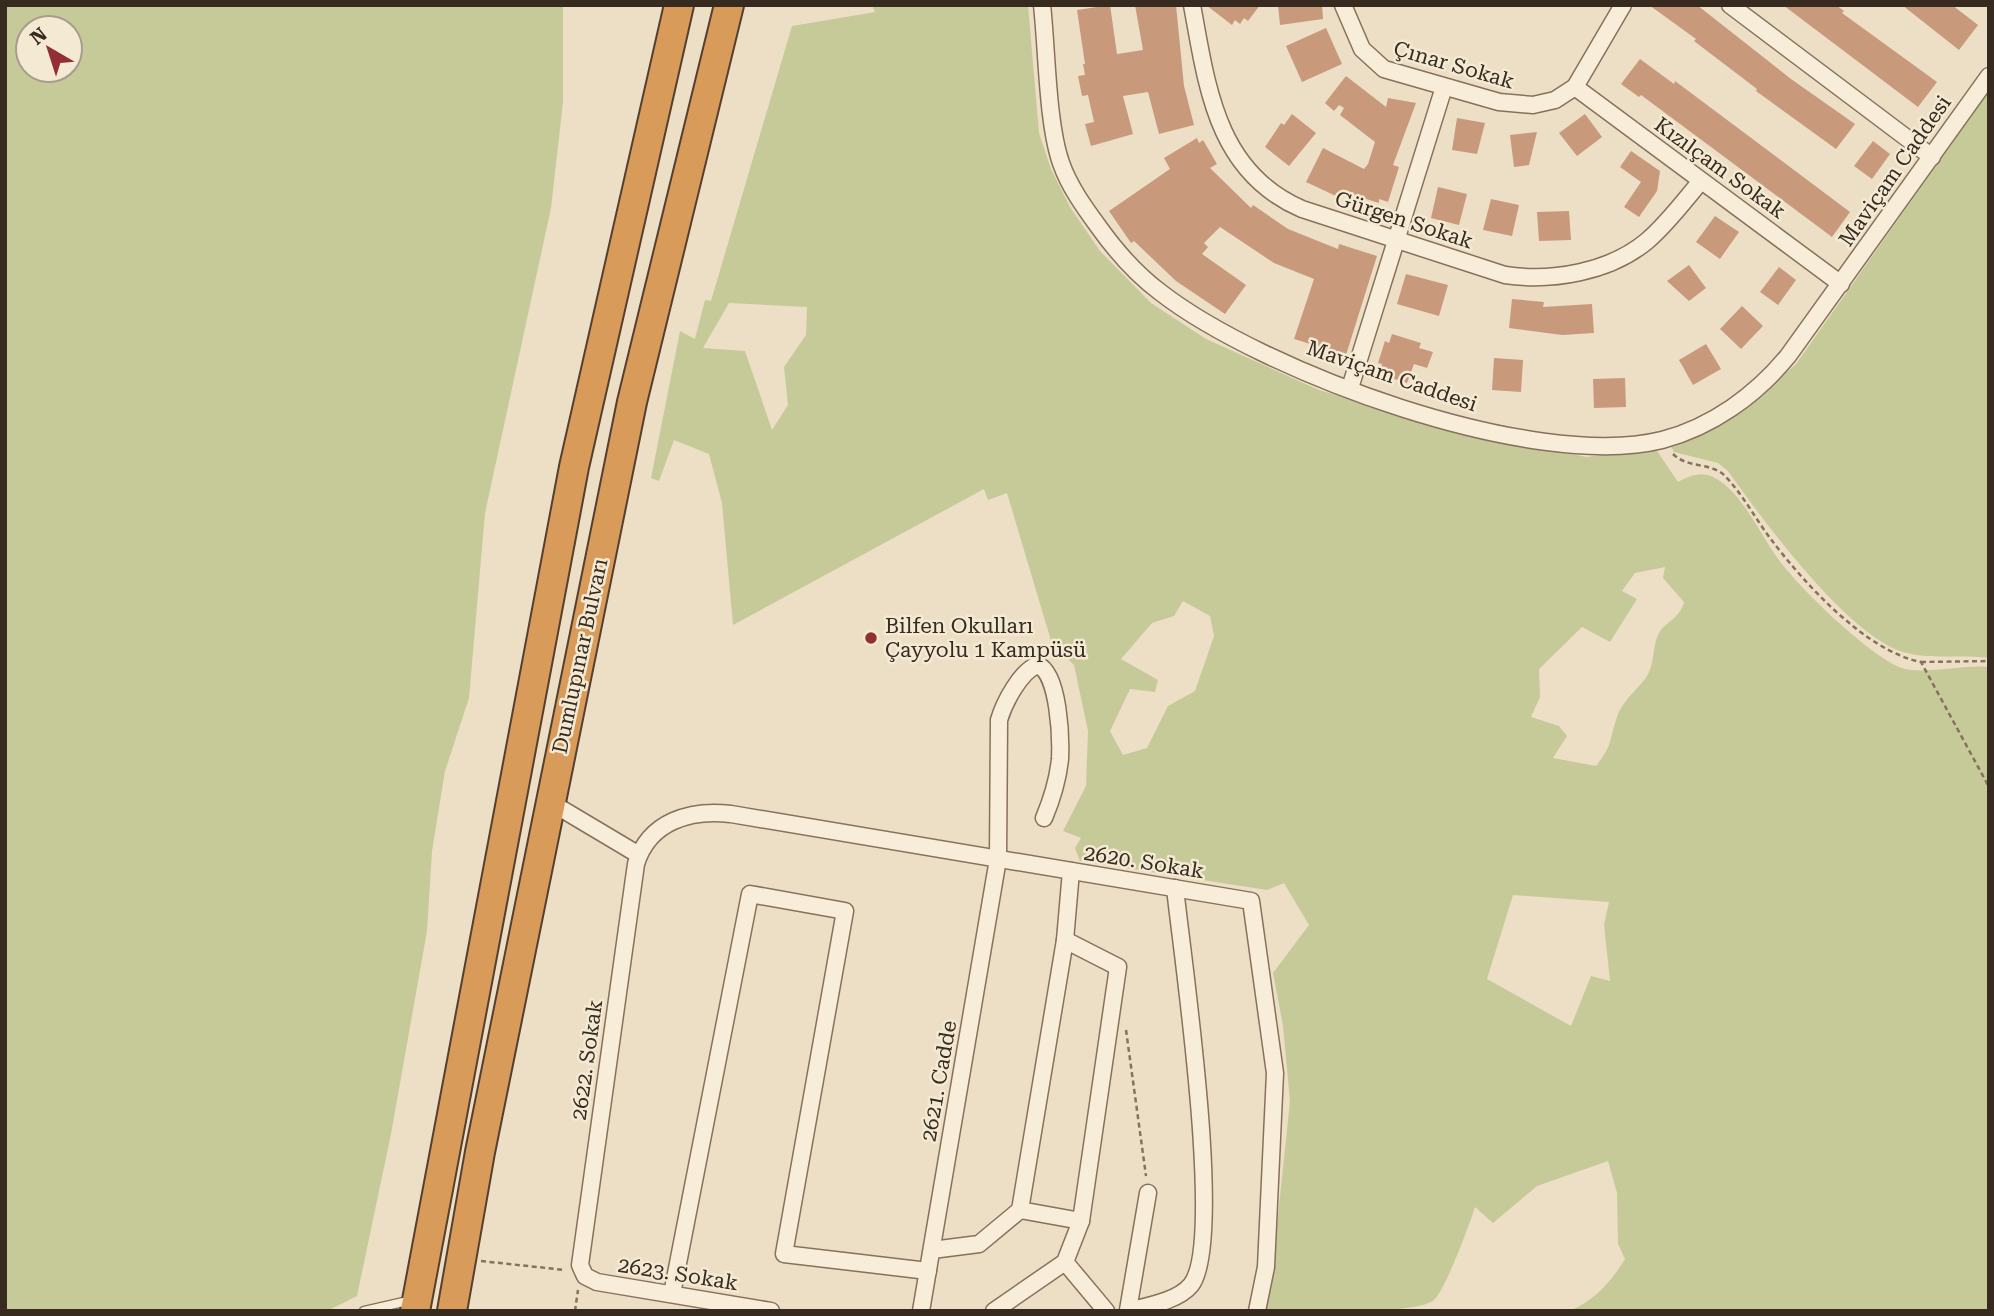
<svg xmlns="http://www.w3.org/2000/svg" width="1994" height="1316" font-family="'Roboto Serif',serif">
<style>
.green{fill:#c6ca99;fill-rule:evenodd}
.building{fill:#c9997c}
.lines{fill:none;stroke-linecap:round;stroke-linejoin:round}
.lane-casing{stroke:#87715c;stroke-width:11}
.street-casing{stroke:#87715c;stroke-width:19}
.highway-casing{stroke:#553f30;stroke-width:32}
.path{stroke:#87715c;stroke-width:2.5;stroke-dasharray:5 3.5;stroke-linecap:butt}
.lane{stroke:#f8edd8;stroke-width:8}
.street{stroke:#f8edd8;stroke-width:16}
.highway{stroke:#d89b59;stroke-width:28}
.poi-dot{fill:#932e32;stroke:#f4ead4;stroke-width:2.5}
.labels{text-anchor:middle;stroke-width:5;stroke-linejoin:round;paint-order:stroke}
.street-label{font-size:21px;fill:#372a1f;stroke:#f4ead4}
.poi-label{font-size:21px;fill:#372a1f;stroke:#f4ead4;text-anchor:start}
</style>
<rect width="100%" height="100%" fill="#ecdfc5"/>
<g class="green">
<path d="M5,5H563V102L551,208L485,513L469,698L445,771L432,851L427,931L391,1134L357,1296L327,1311H5ZM28,28H70V70H28Z"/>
<path d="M872,5H1028L1039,133L1051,169L1070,207L1100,251L1151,303L1206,339L1319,390L1475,436L1587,457L1655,448L1678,482C1689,476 1701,471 1713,477C1743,492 1759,534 1779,560C1801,590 1866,652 1899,667C1919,676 1965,664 1989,667V1311H1570C1596,1299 1610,1283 1625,1259L1618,1244L1617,1193L1608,1161L1537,1186L1493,1223L1475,1207C1470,1224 1445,1290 1434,1300C1415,1316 1297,1311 1265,1311L1272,1273L1290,1101L1283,1026L1273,973L1309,925L1284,883L1267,890L1080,861L1075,848L1081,838L1063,831L1086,786L1088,731L1074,665L1052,644L1007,493L988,500L984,489L733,625L722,503L709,454L674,440L659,481L651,478L680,331L695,339L705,300L711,301L792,26L875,12ZM729,303L807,307L806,335L784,367L788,405L772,430L745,351L703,348ZM1665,567L1663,578L1684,602C1680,619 1665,621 1658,635C1653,647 1654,661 1649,672C1643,686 1623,698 1617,717C1609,740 1613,745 1596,766L1553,758L1567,736L1559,726L1531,717L1540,697L1539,669L1582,627L1610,642L1637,599L1622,591L1635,573ZM1183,601L1210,616L1214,636L1195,691L1168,706L1147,748L1123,755L1110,731L1130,689L1155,692L1158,680L1121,659L1152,623L1174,616ZM1513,895L1609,902L1604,925L1610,981L1591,976L1571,1026L1487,979Z"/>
<path d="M1989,91V658C1961,654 1930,660 1903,652C1847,635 1762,519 1728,471L1718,463L1674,452L1668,441L1712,430L1749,406L1796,364Z"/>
</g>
<g class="building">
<path d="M1110,5L1117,54L1143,50L1135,5H1176L1184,86L1194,125L1159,134L1148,92L1123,96L1133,134L1091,146L1085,124L1094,122L1088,95L1082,96L1078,76L1085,75L1083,64H1085L1077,10Z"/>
<path d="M1206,5H1260L1248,21L1244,18L1240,24L1235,20L1232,25Z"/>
<path d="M1278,5H1322L1323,19L1280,25Z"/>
<path d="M1649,5H1697L1791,79L1855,124L1836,149L1756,91L1757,89L1694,41L1696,39Z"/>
<path d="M1783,5H1836L1844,11L1842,13L1937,82L1918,107Z"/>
<path d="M1902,5H1952L1978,25L1959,50Z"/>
<path d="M1326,28L1342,64L1302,82L1286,46Z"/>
<path d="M1640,59L1674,84L1675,81L1850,212L1832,237L1641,95L1639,97L1621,84Z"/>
<path d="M1346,76L1386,107L1388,98L1416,103L1393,165L1399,167L1388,202L1379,199V203L1341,191L1338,197L1306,182L1323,148L1364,169L1368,164L1375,142L1340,115L1344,108L1339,105L1334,111L1325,103Z"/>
<path d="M1292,114L1316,133L1289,166L1265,147L1281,123L1284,125Z"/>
<path d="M1585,114L1602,137L1577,156L1559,133Z"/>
<path d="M1457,118L1485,123L1477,154L1452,150Z"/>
<path d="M1537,132L1529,165L1514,167L1510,135Z"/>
<path d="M1197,138L1199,143L1203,140L1217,164L1210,168L1251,208L1253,205L1288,229L1338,249L1339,244L1377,256L1346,355L1294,339L1314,279L1274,263L1220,227L1204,243L1208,247L1202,254L1246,285L1225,314L1176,281L1134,241L1131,243L1109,211L1170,169L1164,158Z"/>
<path d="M1873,141L1890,154L1872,179L1854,166Z"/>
<path d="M1631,151L1660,171L1657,191L1639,217L1624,207L1641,182L1620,167Z"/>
<path d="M1438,187L1467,194L1459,225L1431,218Z"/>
<path d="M1491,199L1519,205L1512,236L1483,230Z"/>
<path d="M1569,211L1571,240L1539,241L1537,212Z"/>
<path d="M1715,216L1739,232L1720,259L1696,242Z"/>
<path d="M1689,265L1706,288L1689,301L1667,281Z"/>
<path d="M1779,267L1796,280L1778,305L1760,292Z"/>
<path d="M1406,274L1448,285L1439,316L1397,304Z"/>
<path d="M1512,299L1544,302L1543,307L1592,304L1594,333L1562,335L1509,328Z"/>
<path d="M1742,306L1763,326L1741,349L1720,329Z"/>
<path d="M1392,334L1421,343L1419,348L1433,352L1427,368L1414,364L1407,383L1379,374L1382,364L1378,363L1385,341L1389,343Z"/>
<path d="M1706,344L1721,369L1693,385L1679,360Z"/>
<path d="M1494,358L1523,360L1521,392L1492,390Z"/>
<path d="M1625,378L1626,407L1594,408L1593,379Z"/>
</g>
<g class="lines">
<defs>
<path id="lane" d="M364,1311L412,1300"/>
<g id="street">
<path d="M1042,5C1047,49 1047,123 1061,163C1069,186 1084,207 1098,226C1115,250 1136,274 1160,292C1263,372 1533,472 1662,440C1712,427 1756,395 1788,356L1989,76"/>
<path d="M1192,5C1207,86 1216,172 1302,209L1505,275C1552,282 1610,272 1647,241C1667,224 1684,201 1701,181"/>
<path d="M1343,5L1362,49L1384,69L1499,102L1533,105L1555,100L1575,87L1623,5"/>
<path d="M1730,5L1932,157"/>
<path d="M1575,87L1841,284"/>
<path d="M1350,388L1444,87"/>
<path d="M550,802L639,855"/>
<path d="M1065,940L1020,1210L1081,1221"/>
<path d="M932,1250L979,1244L1020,1210"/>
<path d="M1065,1262L1106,1311"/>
<path d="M672,1294L750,894L845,911L784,1254L928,1271"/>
<path d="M1128,1310L1148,1193"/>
<path d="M771,1311L597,1282L585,1276L580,1265L636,864C649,821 691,809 731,814L1251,901L1275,1073L1266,1267L1257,1311"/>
<path d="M921,1311L998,859L999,720C1004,703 1021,670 1038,665C1059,674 1061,738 1060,759C1058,779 1052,799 1044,818"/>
<path d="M994,1311L1065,1262L1081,1221L1118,967L1065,940L1071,871"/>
<path d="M1128,1311C1147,1306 1178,1301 1191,1285C1225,1242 1182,955 1175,888"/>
</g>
<g id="highway">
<path d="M415,1311L574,467L679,5"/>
<path d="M452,1311L480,1152L632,402L729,5"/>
</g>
</defs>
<use href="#lane" class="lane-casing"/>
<use href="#street" class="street-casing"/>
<use href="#highway" class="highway-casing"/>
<g class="path">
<path d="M1673,454C1688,469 1713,462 1726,477C1743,495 1755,518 1770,538C1803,582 1865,651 1921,662L1989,787"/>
<path d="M1921,662L1989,661"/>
<path d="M1126,1030L1146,1176"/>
<path d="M481,1261L565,1270"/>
<path d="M575,1311L578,1290"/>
</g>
<use href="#lane" class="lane"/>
<use href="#street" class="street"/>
<use href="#highway" class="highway"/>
</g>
<circle class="poi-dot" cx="871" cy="638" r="7"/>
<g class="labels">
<g class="street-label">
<text transform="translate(1454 65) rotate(16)" y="7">Çınar Sokak</text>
<text transform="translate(1720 168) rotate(36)" y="7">Kızılçam Sokak</text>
<text transform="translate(1895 171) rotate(-55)" y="7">Maviçam Caddesi</text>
<text transform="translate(1404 220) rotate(18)" y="7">Gürgen Sokak</text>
<text transform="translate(1392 376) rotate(19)" y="7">Maviçam Caddesi</text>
<text transform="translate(580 656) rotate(-78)" y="7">Dumlupınar Bulvarı</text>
<text transform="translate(1144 862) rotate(9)" y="7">2620. Sokak</text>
<text transform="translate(587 1060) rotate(-82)" y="7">2622. Sokak</text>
<text transform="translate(939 1081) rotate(-80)" y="7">2621. Cadde</text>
<text transform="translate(678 1274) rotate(9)" y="7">2623. Sokak</text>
</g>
<g class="poi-label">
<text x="885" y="633">Bilfen Okulları<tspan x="885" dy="24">Çayyolu 1 Kampüsü</tspan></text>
</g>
</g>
<rect width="1994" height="1316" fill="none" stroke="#372a1f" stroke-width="14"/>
<g transform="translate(49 49) rotate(321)"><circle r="33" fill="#f4ead4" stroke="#a89d8c" stroke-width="2"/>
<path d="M0-5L12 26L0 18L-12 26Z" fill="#932e32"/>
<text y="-10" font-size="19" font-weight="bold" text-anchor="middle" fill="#372a1f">N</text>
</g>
</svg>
